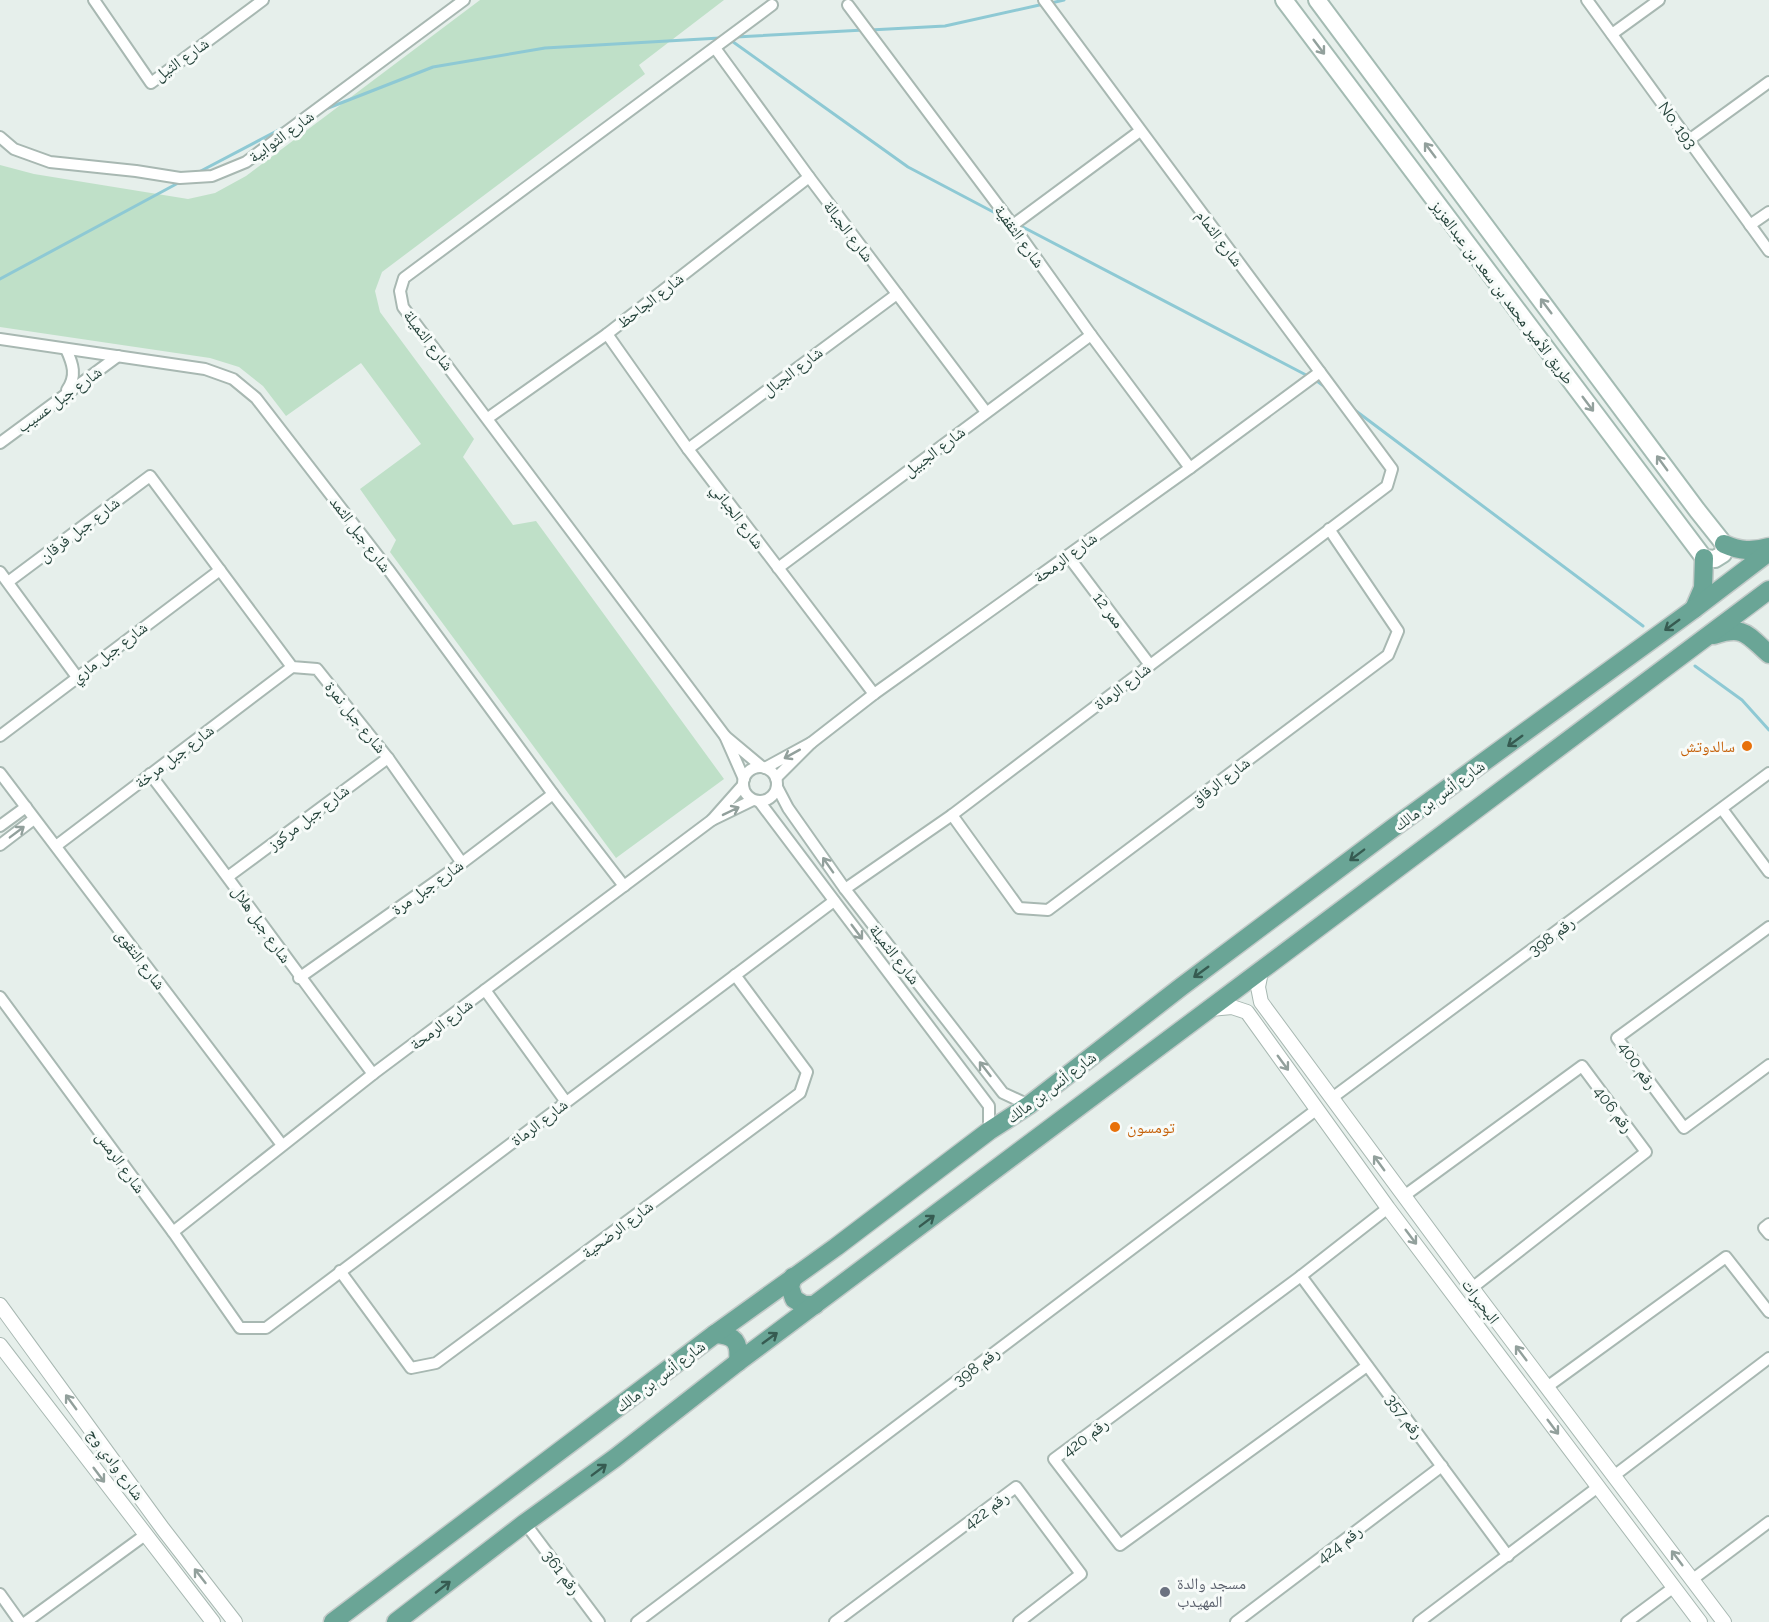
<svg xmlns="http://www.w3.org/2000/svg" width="1769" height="1622" font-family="Raleway,'Noto Naskh Arabic',sans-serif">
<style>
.green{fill:#bfe0c8}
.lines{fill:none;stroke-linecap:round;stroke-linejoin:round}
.stream{stroke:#8ec9d4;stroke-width:3}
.minor-casing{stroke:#a8b8b2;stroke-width:14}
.tertiary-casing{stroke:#a8b8b2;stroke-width:16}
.secondary-casing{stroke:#a4bbb3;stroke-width:20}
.primary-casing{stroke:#c2cac8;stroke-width:21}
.minor{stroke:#fff;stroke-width:10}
.tertiary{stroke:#fff;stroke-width:14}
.secondary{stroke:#fff;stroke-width:16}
.primary{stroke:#6aa596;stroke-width:18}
.oneway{stroke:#92a09c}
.oneway2{stroke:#365b51}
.food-dot{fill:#e8710a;stroke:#f7fbf9;stroke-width:2}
.worship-dot{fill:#6b7280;stroke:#f7fbf9;stroke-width:2}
.labels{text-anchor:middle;stroke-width:6;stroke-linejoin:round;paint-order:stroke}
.street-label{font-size:16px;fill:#24423a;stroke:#f7fbf9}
.food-label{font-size:16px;fill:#c56008;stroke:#f7fbf9;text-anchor:end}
.worship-label{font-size:16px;fill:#5b616d;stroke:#f7fbf9;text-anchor:start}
</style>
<rect width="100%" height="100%" fill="#e6efeb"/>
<path class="green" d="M480,0H724L639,65L645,74L382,272L375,291L380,312L474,439L463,457L513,525L536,521L724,779L616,858L390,552L396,540L360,489L421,444L361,363L286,416L263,386L239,367L210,358L0,327V165L34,174L188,199L215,193L246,176Z"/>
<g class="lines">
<g class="stream">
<path d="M1051,3L1064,0"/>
<path d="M870,30L945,26L1044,4"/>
<path d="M736,37L864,30"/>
<path d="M729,39L908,167L999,215"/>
<path d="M323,110L433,67L545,48L720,38"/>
<path d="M197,173L292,123"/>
<path d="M1019,225L1308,376"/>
<path d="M0,279L180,182"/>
<path d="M1314,379L1328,389"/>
<path d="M1352,408L1643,626"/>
<path d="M1695,666L1742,700L1769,730"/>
</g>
<defs>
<g id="minor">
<path d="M94,0L151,83L263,0"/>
<path d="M1587,0L1769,251"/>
<path d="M848,5L1009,220L1091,335L1190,468"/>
<path d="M1612,34L1659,0"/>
<path d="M715,48L809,177L986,412"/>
<path d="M0,137L14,149L50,162L136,171L180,178L212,176L246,162L464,0"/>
<path d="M1689,140L1769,82"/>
<path d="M1013,225L1140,131"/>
<path d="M1750,225L1769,212"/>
<path d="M607,334L688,449L874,694"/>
<path d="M0,339L205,369L233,379L256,398L388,569L553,794L624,886"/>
<path d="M66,349C73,364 77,376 67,390"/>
<path d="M488,418L607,334L809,177"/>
<path d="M0,443L118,356"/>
<path d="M688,449L897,294"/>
<path d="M1068,556L1150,665"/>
<path d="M778,568L1091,335"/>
<path d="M0,572L77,677"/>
<path d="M8,582L150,476L292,667L317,669L388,758L462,863"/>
<path d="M0,736L220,570"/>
<path d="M725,736L403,307L400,291L404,278L772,5"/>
<path d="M811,743L874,694L1190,468L1320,372"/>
<circle cx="760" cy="784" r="17"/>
<path d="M765,768L811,743L776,778"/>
<path d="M0,773L282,1145"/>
<path d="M150,774C226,873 298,975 373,1074"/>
<path d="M744,779L725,736L762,767"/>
<path d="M743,785L712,820L753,800"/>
<path d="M777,787L788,808L845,889L1003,1093L1029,1105"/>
<path d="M759,801L989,1106V1131"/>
<path d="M1722,809L1769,872"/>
<path d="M952,815L1019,908L1048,910L1388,655L1398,631L1329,529"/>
<path d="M0,826L26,807"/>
<path d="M0,845L34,819"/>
<path d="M56,846L292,667"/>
<path d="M229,876L388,758"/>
<path d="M845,889L952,815L1387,486L1392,469L1044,0"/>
<path d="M1769,927L1617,1038L1684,1128L1769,1065"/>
<path d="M299,978L462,863L553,794"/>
<path d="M485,990L566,1102"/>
<path d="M0,997L173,1232L240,1328H266L834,901"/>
<path d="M1332,1098L1769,773"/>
<path d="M1404,1196L1582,1066L1646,1152L1472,1288"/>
<path d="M1769,1224L1764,1228L1769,1234"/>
<path d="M173,1232L373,1074L712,820"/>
<path d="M340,1271L411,1368L436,1363L800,1093L807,1072L735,975"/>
<path d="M1301,1276L1508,1556"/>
<path d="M1367,1366L1120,1545L1054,1459L1301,1276L1388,1208"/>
<path d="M1547,1387L1726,1257L1769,1312"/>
<path d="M1615,1475L1769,1358"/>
<path d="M525,1523L599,1622"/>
<path d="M1693,1579L1769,1522"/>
<path d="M0,1594L20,1622"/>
<path d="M26,1622L145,1535"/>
<path d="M637,1622L1316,1110"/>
<path d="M835,1622L1016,1487L1081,1574L1019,1622"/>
<path d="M1236,1622L1442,1466"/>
<path d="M1419,1622L1598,1487"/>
<path d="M1627,1622L1674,1587"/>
</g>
<g id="tertiary">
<path d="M1261,972L1258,987L1261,1002L1472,1288L1724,1622"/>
<path d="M1210,1009L1232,1007L1247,1012L1388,1208L1700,1622"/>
<path d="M0,1305L163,1529L235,1622"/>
<path d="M0,1345L213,1622"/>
</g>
<path id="secondary" d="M1284,0L1704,558L1715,559L1723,554L1724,544L1697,510L1317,0"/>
<g id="primary">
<path d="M1724,544C1740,551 1752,552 1769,547"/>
<path d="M1694,609L1703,588L1704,558"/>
<path d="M1714,635C1745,625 1747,635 1769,654"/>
<path d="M793,1277L790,1287L794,1299L804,1305H815"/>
<path d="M715,1334C735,1335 740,1342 738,1362"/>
<path d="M333,1622L715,1334L836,1247L989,1131L1029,1105L1181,987L1393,828L1694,609L1769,552"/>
<path d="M396,1622L525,1523L615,1458L738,1362L1769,590"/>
</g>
</defs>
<use href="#minor" class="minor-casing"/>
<use href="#tertiary" class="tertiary-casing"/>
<use href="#secondary" class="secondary-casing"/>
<use href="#primary" class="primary-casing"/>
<use href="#minor" class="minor"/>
<use href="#tertiary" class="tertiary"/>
<use href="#secondary" class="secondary"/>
<use href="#primary" class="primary"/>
</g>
<defs><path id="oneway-shaft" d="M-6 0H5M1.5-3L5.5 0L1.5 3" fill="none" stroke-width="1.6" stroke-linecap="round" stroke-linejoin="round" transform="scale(1.5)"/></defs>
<g class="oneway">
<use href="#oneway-shaft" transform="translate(1319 47) rotate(53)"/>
<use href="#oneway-shaft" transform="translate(1430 150) rotate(-127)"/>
<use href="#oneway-shaft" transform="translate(1546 306) rotate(-127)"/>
<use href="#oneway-shaft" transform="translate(1588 404) rotate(53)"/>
<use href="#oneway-shaft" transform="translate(1662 463) rotate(-126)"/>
<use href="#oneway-shaft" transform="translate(792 754) rotate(151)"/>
<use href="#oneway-shaft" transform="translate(731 811) rotate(-26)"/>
<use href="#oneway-shaft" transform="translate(17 832) rotate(-37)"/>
<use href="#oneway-shaft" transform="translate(828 865) rotate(-125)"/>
<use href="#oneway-shaft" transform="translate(857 932) rotate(53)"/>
<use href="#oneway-shaft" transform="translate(1283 1063) rotate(54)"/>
<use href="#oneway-shaft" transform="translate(985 1069) rotate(-128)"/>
<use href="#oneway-shaft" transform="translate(1379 1163) rotate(-126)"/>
<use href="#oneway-shaft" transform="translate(1411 1237) rotate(53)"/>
<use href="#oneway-shaft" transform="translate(1521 1353) rotate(-127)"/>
<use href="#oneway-shaft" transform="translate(71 1402) rotate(-126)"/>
<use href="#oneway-shaft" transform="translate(1553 1427) rotate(53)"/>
<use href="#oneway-shaft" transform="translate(99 1475) rotate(53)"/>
<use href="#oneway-shaft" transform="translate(1677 1558) rotate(-127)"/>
<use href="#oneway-shaft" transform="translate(200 1576) rotate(-128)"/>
</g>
<g class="oneway2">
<use href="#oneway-shaft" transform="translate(1672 625) rotate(144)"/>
<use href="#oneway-shaft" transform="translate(1515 741) rotate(144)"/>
<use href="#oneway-shaft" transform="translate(1357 855) rotate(143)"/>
<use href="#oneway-shaft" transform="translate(1201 972) rotate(144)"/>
<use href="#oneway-shaft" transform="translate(927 1221) rotate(-37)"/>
<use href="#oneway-shaft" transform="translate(770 1338) rotate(-36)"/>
<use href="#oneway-shaft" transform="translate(599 1470) rotate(-37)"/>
<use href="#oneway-shaft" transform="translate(443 1587) rotate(-38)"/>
</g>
<g class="food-dot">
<circle cx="1747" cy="746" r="6"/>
<circle cx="1115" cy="1127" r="6"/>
</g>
<circle class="worship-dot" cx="1165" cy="1592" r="6"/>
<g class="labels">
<g class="street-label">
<text transform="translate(181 59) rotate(-35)" y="6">شارع الثيل</text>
<text transform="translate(1678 125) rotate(54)" y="6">No. 193</text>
<text transform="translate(281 136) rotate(-36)" y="6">شارع الثوابية</text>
<text transform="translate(849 231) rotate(53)" y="6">شارع الجبالة</text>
<text transform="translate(1020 236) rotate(54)" y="6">شارع الثقفية</text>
<text transform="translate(1220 238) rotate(53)" y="6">شارع الثمام</text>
<text transform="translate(1503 292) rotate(53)" y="6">طريق الأمير محمد بن سعد بن عبدالعزيز</text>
<text transform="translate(650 300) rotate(-38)" y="6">شارع الجاحظ</text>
<text transform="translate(429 340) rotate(53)" y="6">شارع الثميلة</text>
<text transform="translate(792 371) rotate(-37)" y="6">شارع الجبال</text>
<text transform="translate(59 399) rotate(-36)" y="6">شارع جبل عسيب</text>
<text transform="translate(934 451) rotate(-37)" y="6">شارع الجبيل</text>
<text transform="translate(738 516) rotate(53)" y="6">شارع الجباني</text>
<text transform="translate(79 529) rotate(-37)" y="6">شارع جبل فرقان</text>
<text transform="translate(361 534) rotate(53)" y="6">شارع جبل الثمد</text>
<text transform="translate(1065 557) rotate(-36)" y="6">شارع الرمحة</text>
<text transform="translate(1109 610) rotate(53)" y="6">ممر 12</text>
<text transform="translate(109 652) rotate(-37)" y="6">شارع جبل ماري</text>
<text transform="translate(1122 686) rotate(-37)" y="6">شارع الرماة</text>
<text transform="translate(356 717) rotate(51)" y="6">شارع جبل نمرة</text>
<text transform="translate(174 756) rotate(-37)" y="6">شارع جبل مرخة</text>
<text transform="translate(1220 781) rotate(-37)" y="6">شارع الرقاق</text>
<text transform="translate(1439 795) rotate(-36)" y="6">شارع أنس بن مالك</text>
<text transform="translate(308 817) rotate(-37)" y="6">شارع جبل مركوز</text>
<text transform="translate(427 887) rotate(-35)" y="6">شارع جبل مرة</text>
<text transform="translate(262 924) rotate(55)" y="6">شارع جبل هلال</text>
<text transform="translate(1551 936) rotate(-37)" y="6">رقم 398</text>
<text transform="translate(895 954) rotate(52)" y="6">شارع الثميلة</text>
<text transform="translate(141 959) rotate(53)" y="6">شارع التقوى</text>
<text transform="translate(441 1024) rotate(-37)" y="6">شارع الرمحة</text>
<text transform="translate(1638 1065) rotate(55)" y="6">رقم 400</text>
<text transform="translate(1051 1087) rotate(-37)" y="6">شارع أنس بن مالك</text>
<text transform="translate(1614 1109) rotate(53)" y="6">رقم 406</text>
<text transform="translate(539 1122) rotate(-37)" y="6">شارع الرماة</text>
<text transform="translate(121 1162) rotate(54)" y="6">شارع الرمس</text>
<text transform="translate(617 1229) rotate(-37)" y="6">شارع الرضحية</text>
<text transform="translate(1481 1301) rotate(53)" y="6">البحيرات</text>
<text transform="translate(976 1366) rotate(-37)" y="6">رقم 398</text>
<text transform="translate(660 1376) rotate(-37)" y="6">شارع أنس بن مالك</text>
<text transform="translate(1405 1416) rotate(53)" y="6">رقم 357</text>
<text transform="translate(1085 1437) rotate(-37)" y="6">رقم 420</text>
<text transform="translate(116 1464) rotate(54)" y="6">شارع وادي وج</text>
<text transform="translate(986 1510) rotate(-37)" y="6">رقم 422</text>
<text transform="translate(1339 1544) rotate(-37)" y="6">رقم 424</text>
<text transform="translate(562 1572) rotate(53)" y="6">رقم 361</text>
</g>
<g class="food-label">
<text x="1735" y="752">سالدوتش</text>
<text x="1127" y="1133" text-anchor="start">تومسون</text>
</g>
<g class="worship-label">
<text x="1177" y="1589">مسجد والدة<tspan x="1177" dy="18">المهيدب</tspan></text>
</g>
</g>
</svg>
